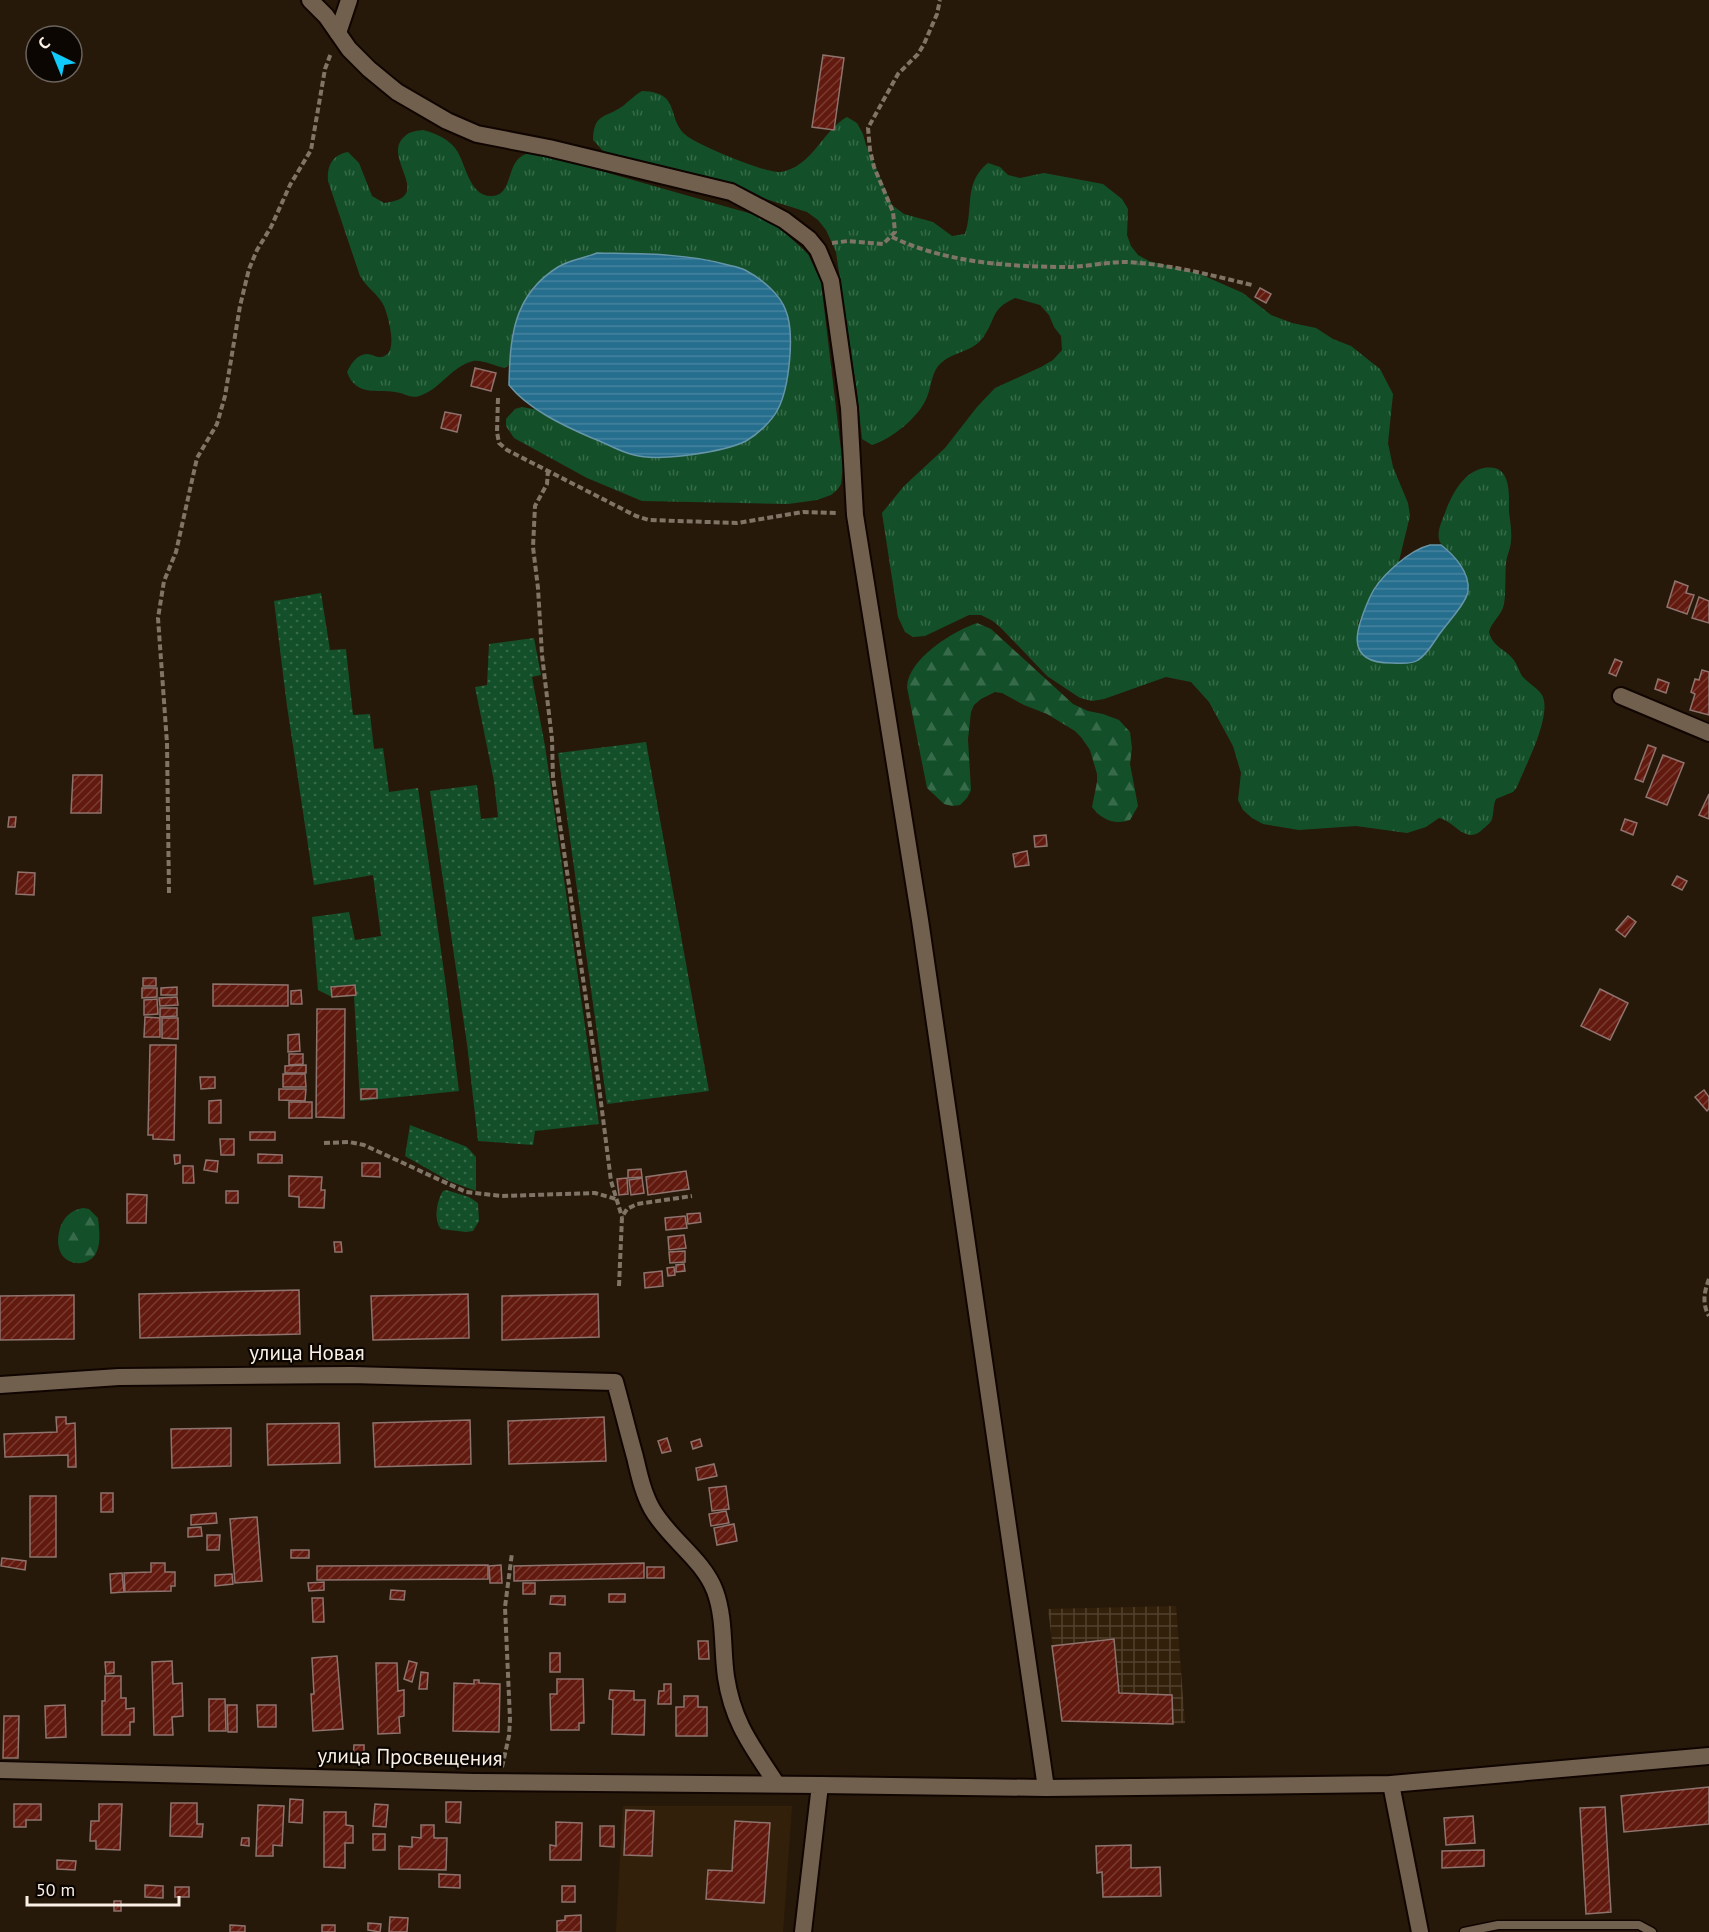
<svg xmlns="http://www.w3.org/2000/svg" width="1709" height="1932" font-family="'PT Sans',sans-serif">
<style>
.built{fill:#33200a}
.industrial{fill:url(#industrial-grid)}
.grass{fill:url(#grass-tufts)}
.forest{fill:url(#forest-firs)}
.garden{fill:url(#garden-dots)}
.water{fill:url(#water-rules);stroke:#6695a8;stroke-width:1.5}
.building{fill:url(#building-hatch);stroke:#8e736e;stroke-width:1.5}
.lines{fill:none;stroke-linecap:round;stroke-linejoin:round}
.service-casing{stroke:#100500;stroke-width:11}
.minor-casing{stroke:#100500;stroke-width:20}
.tertiary-casing{stroke:#100500;stroke-width:20}
.path{stroke:#807466;stroke-width:4;stroke-dasharray:6 3;stroke-linecap:butt}
.service{stroke:#71604e;stroke-width:8}
.minor{stroke:#71604e;stroke-width:16}
.tertiary{stroke:#71604e;stroke-width:16}
.labels{text-anchor:middle;stroke-width:4.5;stroke-linejoin:round;paint-order:stroke}
.street-label{font-size:21px;fill:#faf0e5;stroke:#0b0602}
</style>
<defs>
<pattern id="industrial-grid" width="8" height="8" patternUnits="userSpaceOnUse" patternTransform="scale(1.5)"><rect width="8" height="8" fill="#33200a"/><path d="M0 4h8M4 0v8" fill="none" stroke="#51412e"/></pattern>
<pattern id="grass-tufts" width="24" height="20" patternUnits="userSpaceOnUse" patternTransform="scale(1.5)"><rect width="24" height="20" fill="#13502a"/><path d="M3 7l-1-3M5 7V3M7 7l1-3M15 17l-1-3M17 17v-4M19 17l1-3" fill="none" stroke="#366a49"/></pattern>
<pattern id="forest-firs" width="22" height="20" patternUnits="userSpaceOnUse" patternTransform="scale(1.5)"><rect width="22" height="20" fill="#13502a"/><path d="M5 1l3.5 6h-7zM16 11l3.5 6h-7z" fill="#366a49"/></pattern>
<pattern id="garden-dots" width="8" height="8" patternUnits="userSpaceOnUse" patternTransform="scale(1.5)"><rect width="8" height="8" fill="#13502a"/><path d="M2 2h.1M6 6h.1" fill="none" stroke="#366a49" stroke-width="1.8" stroke-linecap="round"/></pattern>
<pattern id="water-rules" width="6" height="5" patternUnits="userSpaceOnUse" patternTransform="scale(1.5)"><rect width="6" height="5" fill="#266e8e"/><path d="M0 2.5h6" fill="none" stroke="#46839e"/></pattern>
<pattern id="building-hatch" width="6" height="6" patternUnits="userSpaceOnUse" patternTransform="scale(1.5)"><rect width="6" height="6" fill="#62190e"/><path d="M-1 1l2-2M0 6l6-6M5 7l2-2" fill="none" stroke="#793b31"/></pattern>
</defs>
<rect width="100%" height="100%" fill="#271909"/>
<path class="built" d="M623,1806H792L783,1932H616Z"/>
<path class="industrial" d="M1176,1606L1185,1723L1173,1724L1062,1721L1048,1609Z"/>
<g class="grass">
<path d="M642,91C684,92 664,122 690,138C703,147 767,174 781,172C813,166 822,131 847,117L857,123L863,134L866,145L892,205L904,214L933,222L952,236L965,234C974,208 963,183 988,163L1000,167L1008,175L1020,178L1044,173L1103,184L1122,199L1128,209L1127,235L1131,246L1138,255L1149,261L1200,274L1243,293L1271,315L1292,323L1316,328L1333,339L1351,346L1380,369L1393,394L1388,443L1393,467L1408,503L1410,516L1398,565L1375,586L1358,624L1428,650L1464,601L1468,591L1445,548C1432,538 1442,522 1446,510C1453,493 1462,475 1480,469C1512,460 1509,493 1509,512C1510,521 1512,531 1511,540C1511,548 1507,555 1506,563C1505,574 1506,594 1504,604C1502,615 1492,621 1489,632C1493,647 1505,649 1513,659C1517,664 1519,671 1522,676C1528,683 1537,687 1542,695C1553,715 1525,766 1517,787L1513,792L1496,799C1493,805 1494,812 1492,819C1491,823 1486,826 1482,830C1466,845 1454,821 1439,818L1426,827L1407,833L1356,826L1299,830L1263,824L1252,818L1243,810L1238,800L1241,773L1233,746L1209,702L1191,682L1166,677L1104,699L1092,701L1080,698L1047,676L1002,629L993,621L981,615H969L925,636L913,637L905,632L898,617L882,513L904,486L945,448L977,407L995,388L1041,367L1053,360L1062,350L1061,336L1054,327L1049,315L1040,305L1015,298C990,310 997,317 984,336C974,352 954,351 941,363C931,372 932,385 927,397C920,416 892,439 872,445L862,439L857,393L836,252L826,230L818,220L807,212L665,167L604,152L593,140C594,113 604,119 623,106C629,101 635,95 642,91Z"/>
<path d="M423,130C435,133 447,138 455,148C466,161 468,198 493,196C517,194 502,150 538,153L752,214L781,229L808,254L821,282L843,467L841,484L837,490L831,495L817,500L788,504L642,501L587,478L514,438L506,426V419L515,409L522,407L539,410L583,434L635,456L662,458L721,449L745,441L767,424L788,377L790,325L786,310L763,283L744,269L709,260L597,253L559,266L533,287L520,308L512,334L509,365L505,368C495,366 481,359 473,361C451,367 442,387 422,395C412,400 405,393 395,392C377,389 356,397 347,372C351,364 357,354 367,354C372,354 377,358 381,357C400,355 388,316 384,306C379,295 366,287 360,276L328,181C327,166 332,155 348,152L359,163L372,196L384,203C435,198 384,160 402,139C408,132 414,131 423,130Z"/>
</g>
<g class="forest">
<path d="M977,623L991,629L1073,704L1088,711L1103,714L1119,720L1130,732L1132,748L1130,764L1138,806L1130,820C1114,825 1102,820 1092,807L1097,782V774L1090,750L1081,737L1075,731L1047,714L1024,705L1002,693L995,692L981,699L974,705L971,712L968,739L971,790L967,798L960,805L952,806L944,804L927,788L907,687C908,659 953,631 977,623Z"/>
<path d="M83,1208L89,1209L98,1218C99,1227 101,1242 97,1251C89,1272 49,1267 60,1228C64,1217 71,1210 83,1208Z"/>
</g>
<g class="garden">
<path d="M321,593L330,650L346,649L353,715L370,714L374,749L383,748L389,792L418,788L446,986L459,1091L360,1101L354,996L332,997L318,990L312,917L349,912L355,940L381,936L373,875L314,885L287,706L274,601Z"/>
<path d="M534,638L541,675L532,677L545,746L599,1124L535,1131L533,1145L478,1141L467,1044L430,791L477,785L481,819L498,817L494,781L475,687L487,685L489,644Z"/>
<path d="M646,742L709,1091L607,1104L558,753Z"/>
<path d="M410,1125L467,1147L476,1157V1191L449,1181L405,1156Z"/>
<path d="M446,1190L469,1197L478,1203L479,1221L473,1231L466,1232L441,1229C433,1220 437,1200 443,1191Z"/>
</g>
<g class="water">
<path d="M597,253C639,254 683,253 724,264C731,266 739,267 745,270C762,279 780,294 786,311C795,334 789,388 778,409C772,421 758,434 746,441C724,452 658,462 634,455C620,452 606,443 592,438C564,426 528,409 509,385C510,337 513,295 558,267C569,260 585,258 597,253Z"/>
<path d="M1430,545H1441C1454,555 1470,572 1468,591C1467,602 1448,622 1441,632C1434,641 1428,654 1418,660C1411,665 1399,663 1391,663C1342,663 1357,626 1370,597C1378,578 1409,550 1430,545Z"/>
</g>
<g class="building">
<path d="M823,55L844,58L834,130L812,127Z"/>
<path d="M1260,288L1271,294L1266,303L1255,297Z"/>
<path d="M475,368L496,373L491,391L471,386Z"/>
<path d="M445,412L461,415L457,432L441,428Z"/>
<path d="M1675,581L1688,586L1686,593L1694,595L1687,614L1667,607Z"/>
<path d="M1699,597L1709,601V623L1692,618Z"/>
<path d="M1615,659L1622,662L1616,676L1609,673Z"/>
<path d="M1702,670L1709,672V715L1690,710L1695,694L1691,692L1695,679L1699,680Z"/>
<path d="M1658,679L1669,683L1666,693L1655,689Z"/>
<path d="M1648,745L1656,748L1643,782L1635,779Z"/>
<path d="M1663,755L1684,763L1667,805L1646,797Z"/>
<path d="M73,775H102L101,813H71Z"/>
<path d="M1709,794V819L1699,815Z"/>
<path d="M9,817H16L15,827H8Z"/>
<path d="M1625,819L1637,823L1633,835L1621,830Z"/>
<path d="M1046,835L1047,846L1035,847L1034,836Z"/>
<path d="M1027,851L1029,865L1015,867L1013,854Z"/>
<path d="M18,872L35,873L34,895L16,894Z"/>
<path d="M1677,876L1687,881L1682,890L1672,885Z"/>
<path d="M1628,916L1636,922L1625,937L1616,930Z"/>
<rect x="143" y="978" width="13" height="8"/>
<path d="M213,984L288,985V1006H213Z"/>
<path d="M355,985L356,995L332,997L331,987Z"/>
<path d="M177,987V995H161V988Z"/>
<path d="M142,988H157V997L142,998Z"/>
<path d="M1600,989L1628,1003L1610,1040L1581,1026Z"/>
<path d="M301,990L302,1004H291V991Z"/>
<path d="M177,997L178,1005L160,1006L159,998Z"/>
<path d="M157,999L158,1014L144,1015V1000Z"/>
<path d="M160,1008H177V1016L160,1017Z"/>
<path d="M317,1009H345L344,1118L316,1117Z"/>
<path d="M145,1017L160,1018V1037H144Z"/>
<path d="M162,1018H178V1039L162,1038Z"/>
<path d="M299,1034L300,1051L288,1052V1035Z"/>
<path d="M150,1045H176L174,1140L153,1139V1135H148Z"/>
<path d="M289,1054H303V1064L289,1065Z"/>
<path d="M306,1065V1073H285V1066Z"/>
<path d="M283,1074H305L306,1087H283Z"/>
<path d="M200,1077H215V1088L201,1089Z"/>
<path d="M279,1089H306L305,1101L279,1100Z"/>
<path d="M361,1089H377V1098L361,1099Z"/>
<path d="M1704,1090L1709,1097V1109L1707,1111L1695,1097Z"/>
<path d="M221,1100V1123H209V1101Z"/>
<rect x="289" y="1102" width="23" height="16"/>
<rect x="250" y="1132" width="25" height="8"/>
<path d="M220,1139H234V1155H221Z"/>
<path d="M258,1154L282,1155V1163H258Z"/>
<path d="M174,1155H180V1163L175,1164Z"/>
<path d="M206,1160L218,1161L217,1172L204,1170Z"/>
<path d="M362,1163H380V1177L362,1176Z"/>
<path d="M183,1166H193L194,1183H183Z"/>
<path d="M641,1169L642,1177L628,1178V1170Z"/>
<path d="M686,1171L689,1189L648,1195L646,1177Z"/>
<path d="M289,1176L322,1177L321,1190H325L324,1208L299,1207V1197L289,1196Z"/>
<path d="M627,1178L628,1194L619,1195L617,1179Z"/>
<path d="M642,1178L644,1193L631,1195L629,1180Z"/>
<rect x="226" y="1191" width="12" height="12"/>
<path d="M127,1194L147,1195L146,1223H127Z"/>
<path d="M700,1213L701,1222L688,1224L687,1214Z"/>
<path d="M685,1216L687,1228L666,1230L665,1218Z"/>
<path d="M684,1235L686,1248L669,1250L668,1237Z"/>
<path d="M334,1242H341L342,1252H335Z"/>
<path d="M685,1251V1262L670,1263L669,1252Z"/>
<path d="M684,1264L685,1271L676,1272V1265Z"/>
<path d="M674,1267L675,1275L668,1276L667,1268Z"/>
<path d="M662,1271L663,1286L645,1288L644,1273Z"/>
<path d="M299,1290L300,1334L140,1338L139,1294Z"/>
<path d="M468,1294L469,1338L373,1340L371,1296Z"/>
<path d="M598,1294L599,1337L502,1340V1296Z"/>
<path d="M74,1295V1339L0,1340V1296Z"/>
<path d="M56,1417H66V1424L75,1423L76,1467H68V1455L5,1457L4,1434L57,1432Z"/>
<path d="M604,1417L606,1461L509,1464L508,1421Z"/>
<path d="M470,1420L471,1464L375,1467L373,1423Z"/>
<path d="M339,1423L340,1463L268,1465L267,1424Z"/>
<path d="M231,1428V1466L172,1468L171,1429Z"/>
<path d="M667,1438L671,1451L662,1453L658,1441Z"/>
<path d="M700,1439L702,1446L693,1449L691,1442Z"/>
<path d="M714,1464L717,1476L698,1480L696,1468Z"/>
<path d="M726,1486L729,1509L712,1511L709,1488Z"/>
<rect x="101" y="1493" width="12" height="19"/>
<rect x="30" y="1496" width="26" height="61"/>
<path d="M726,1511L729,1523L711,1526L709,1514Z"/>
<path d="M216,1513L217,1523L191,1525V1515Z"/>
<path d="M257,1517L262,1581L235,1583L230,1519Z"/>
<path d="M734,1524L737,1541L717,1545L714,1528Z"/>
<path d="M201,1527L202,1536L188,1537V1528Z"/>
<path d="M207,1535H220L219,1550H207Z"/>
<rect x="291" y="1550" width="18" height="8"/>
<path d="M2,1558L26,1561L25,1570L1,1566Z"/>
<path d="M151,1563H165V1572H175V1586H171V1591L125,1592L124,1573L151,1572Z"/>
<path d="M644,1563V1578L514,1581V1566Z"/>
<path d="M488,1565V1579L317,1580V1566Z"/>
<path d="M501,1565L502,1583H490L489,1566Z"/>
<rect x="647" y="1567" width="17" height="11"/>
<path d="M122,1573L124,1592L111,1593L110,1574Z"/>
<path d="M232,1574L233,1584L215,1586V1575Z"/>
<path d="M324,1582V1590L309,1591L308,1583Z"/>
<rect x="523" y="1583" width="12" height="11"/>
<path d="M391,1590L405,1591L404,1600L390,1599Z"/>
<rect x="609" y="1594" width="16" height="8"/>
<path d="M551,1596H565V1605L550,1604Z"/>
<path d="M312,1598H323L324,1622H313Z"/>
<path d="M1114,1639L1119,1693L1172,1695L1173,1724L1062,1721L1052,1646Z"/>
<path d="M698,1641H708L709,1659H699Z"/>
<rect x="550" y="1653" width="10" height="19"/>
<path d="M337,1656L343,1729L313,1731L311,1694H314L312,1658Z"/>
<path d="M172,1661L173,1684L182,1683L183,1716L172,1717L173,1735H154L152,1662Z"/>
<path d="M409,1661L417,1663L412,1682L404,1679Z"/>
<path d="M105,1662H114V1673L106,1674Z"/>
<path d="M376,1663H397L398,1691L404,1690V1716L399,1717L400,1733L378,1734Z"/>
<path d="M421,1672L428,1673L427,1689H419Z"/>
<path d="M105,1676H121V1698H126V1709L134,1708V1722H130V1735H102V1701H105Z"/>
<path d="M557,1679H583L584,1723H579V1730H551L550,1694H557Z"/>
<path d="M474,1680H479V1683L500,1684L499,1732L453,1731L454,1683L474,1684Z"/>
<path d="M664,1684H671V1704H658L659,1691H664Z"/>
<path d="M610,1690L634,1691V1700H645L644,1735L612,1734L613,1700L609,1699Z"/>
<path d="M684,1696H698V1707H707V1736H676V1707H684Z"/>
<path d="M209,1699H225L226,1731H209Z"/>
<path d="M65,1705L66,1737L46,1738L45,1706Z"/>
<path d="M227,1705H237V1732H228Z"/>
<path d="M257,1705H276V1727H258Z"/>
<path d="M4,1716H19L18,1758H3Z"/>
<path d="M354,1745H364V1759H353Z"/>
<path d="M1709,1787V1824L1624,1832L1621,1796Z"/>
<path d="M290,1799L303,1800L302,1823L289,1822Z"/>
<path d="M446,1802H461L460,1823L446,1822Z"/>
<path d="M171,1803H197V1824H203L202,1837L170,1836Z"/>
<path d="M14,1804H41V1820H26V1827H14Z"/>
<path d="M99,1804H122L120,1850L96,1849V1841H90L91,1821H99Z"/>
<path d="M375,1804L388,1805L386,1827L373,1826Z"/>
<path d="M258,1805L284,1806L282,1846L273,1845V1856H256Z"/>
<path d="M1605,1807L1611,1912L1586,1914L1580,1808Z"/>
<path d="M626,1810L654,1811L652,1856L624,1855Z"/>
<path d="M324,1812H346V1825L353,1826V1843H345V1868L324,1867Z"/>
<path d="M1473,1816L1475,1843L1446,1845L1444,1818Z"/>
<path d="M735,1821L770,1823L764,1903L706,1899L708,1870L732,1871Z"/>
<path d="M556,1822L582,1823L581,1860H550V1845L556,1846Z"/>
<path d="M421,1825H434V1838H447L446,1870L399,1869V1846L412,1847V1837L421,1838Z"/>
<path d="M600,1826H614V1847L600,1846Z"/>
<rect x="373" y="1834" width="12" height="16"/>
<path d="M242,1838H249V1846L241,1845Z"/>
<path d="M1131,1845V1868L1160,1867L1161,1896L1103,1897L1102,1872L1097,1873L1096,1846Z"/>
<path d="M1484,1850V1866L1442,1868V1851Z"/>
<path d="M57,1860L76,1861L75,1870L57,1869Z"/>
<path d="M439,1874L460,1875V1888L439,1887Z"/>
<path d="M145,1885L163,1886V1898L145,1897Z"/>
<rect x="562" y="1886" width="13" height="16"/>
<rect x="175" y="1887" width="14" height="10"/>
<rect x="114" y="1901" width="7" height="10"/>
<path d="M581,1915V1932H557V1921L565,1920V1916Z"/>
<path d="M390,1917L408,1918L407,1932H389Z"/>
<path d="M368,1923L381,1924L380,1932L368,1930Z"/>
<path d="M230,1925L245,1926V1932H230Z"/>
<rect x="322" y="1925" width="13" height="7"/>
</g>
<g class="lines">
<defs>
<path id="service" d="M1464,1932L1498,1925H1639L1652,1932"/>
<g id="minor">
<path d="M310,0L326,16L349,49L369,69L397,92L447,121L477,134L549,148L731,192L784,220L809,239L818,250L831,281L849,408L855,515L920,920L1046,1788"/>
<path d="M338,33L349,0"/>
<path d="M1621,696L1709,733"/>
<path d="M0,1385L119,1377L351,1375L615,1382C622,1407 628,1432 635,1457C639,1474 643,1493 652,1509C669,1539 703,1559 715,1591C725,1618 722,1649 726,1677C733,1723 752,1746 776,1783"/>
<path d="M0,1770L474,1782L820,1785L803,1932"/>
<path d="M1391,1784L1420,1932"/>
</g>
<path id="tertiary" d="M820,1785L1046,1788L1391,1784L1709,1756"/>
</defs>
<use href="#service" class="service-casing"/>
<use href="#minor" class="minor-casing"/>
<use href="#tertiary" class="tertiary-casing"/>
<g class="path">
<path d="M892,237C946,263 1011,267 1071,267C1089,266 1108,262 1126,262C1168,264 1211,275 1252,285"/>
<path d="M832,243L848,241L883,244L895,232L893,212L874,167L870,150L868,128L898,74L918,54L924,44L937,14L940,0"/>
<path d="M498,398L497,432L499,443L507,450L636,516L649,520L737,523L803,512L838,513"/>
<path d="M548,470L547,484L535,506L533,547L538,588L542,655L552,739L553,778L598,1079L611,1181L622,1217"/>
<path d="M169,893L167,743L158,618L164,581L176,552L197,458L217,424L225,396L240,306L249,269L257,250L271,227L290,185L311,150L325,69L331,53"/>
<path d="M324,1143L349,1142L364,1145L466,1192L502,1196L595,1193L616,1199"/>
<path d="M1709,1279C1704,1292 1702,1304 1709,1316"/>
<path d="M619,1286L622,1217L627,1209L637,1204L692,1196"/>
<path d="M502,1767L509,1736L510,1719L505,1607L512,1553"/>
</g>
<use href="#service" class="service"/>
<use href="#minor" class="minor"/>
<use href="#tertiary" class="tertiary"/>
</g>
<g class="labels">
<g class="street-label">
<text x="307" y="1360">улица Новая</text>
<text transform="translate(410 1757) rotate(1)" y="7">улица Просвещения</text>
</g>
</g>
<g transform="translate(54 54) rotate(317)"><circle r="28" fill="#0b0602" stroke="#6b645d" stroke-width="1.5"/>
<path d="M0-4.5L10 22L0 15L-10 22Z" fill="#0fcafa"/>
<text y="-9" font-size="16" font-weight="bold" text-anchor="middle" fill="#faf0e5">С</text>
</g>
<path d="M27 1896v9h152v-9" fill="none" stroke="#faf0e5" stroke-width="3"/>
<text x="36" y="1896" font-size="18" fill="#faf0e5" stroke="#0b0602" stroke-width="4.5" paint-order="stroke">50 m</text>
</svg>
